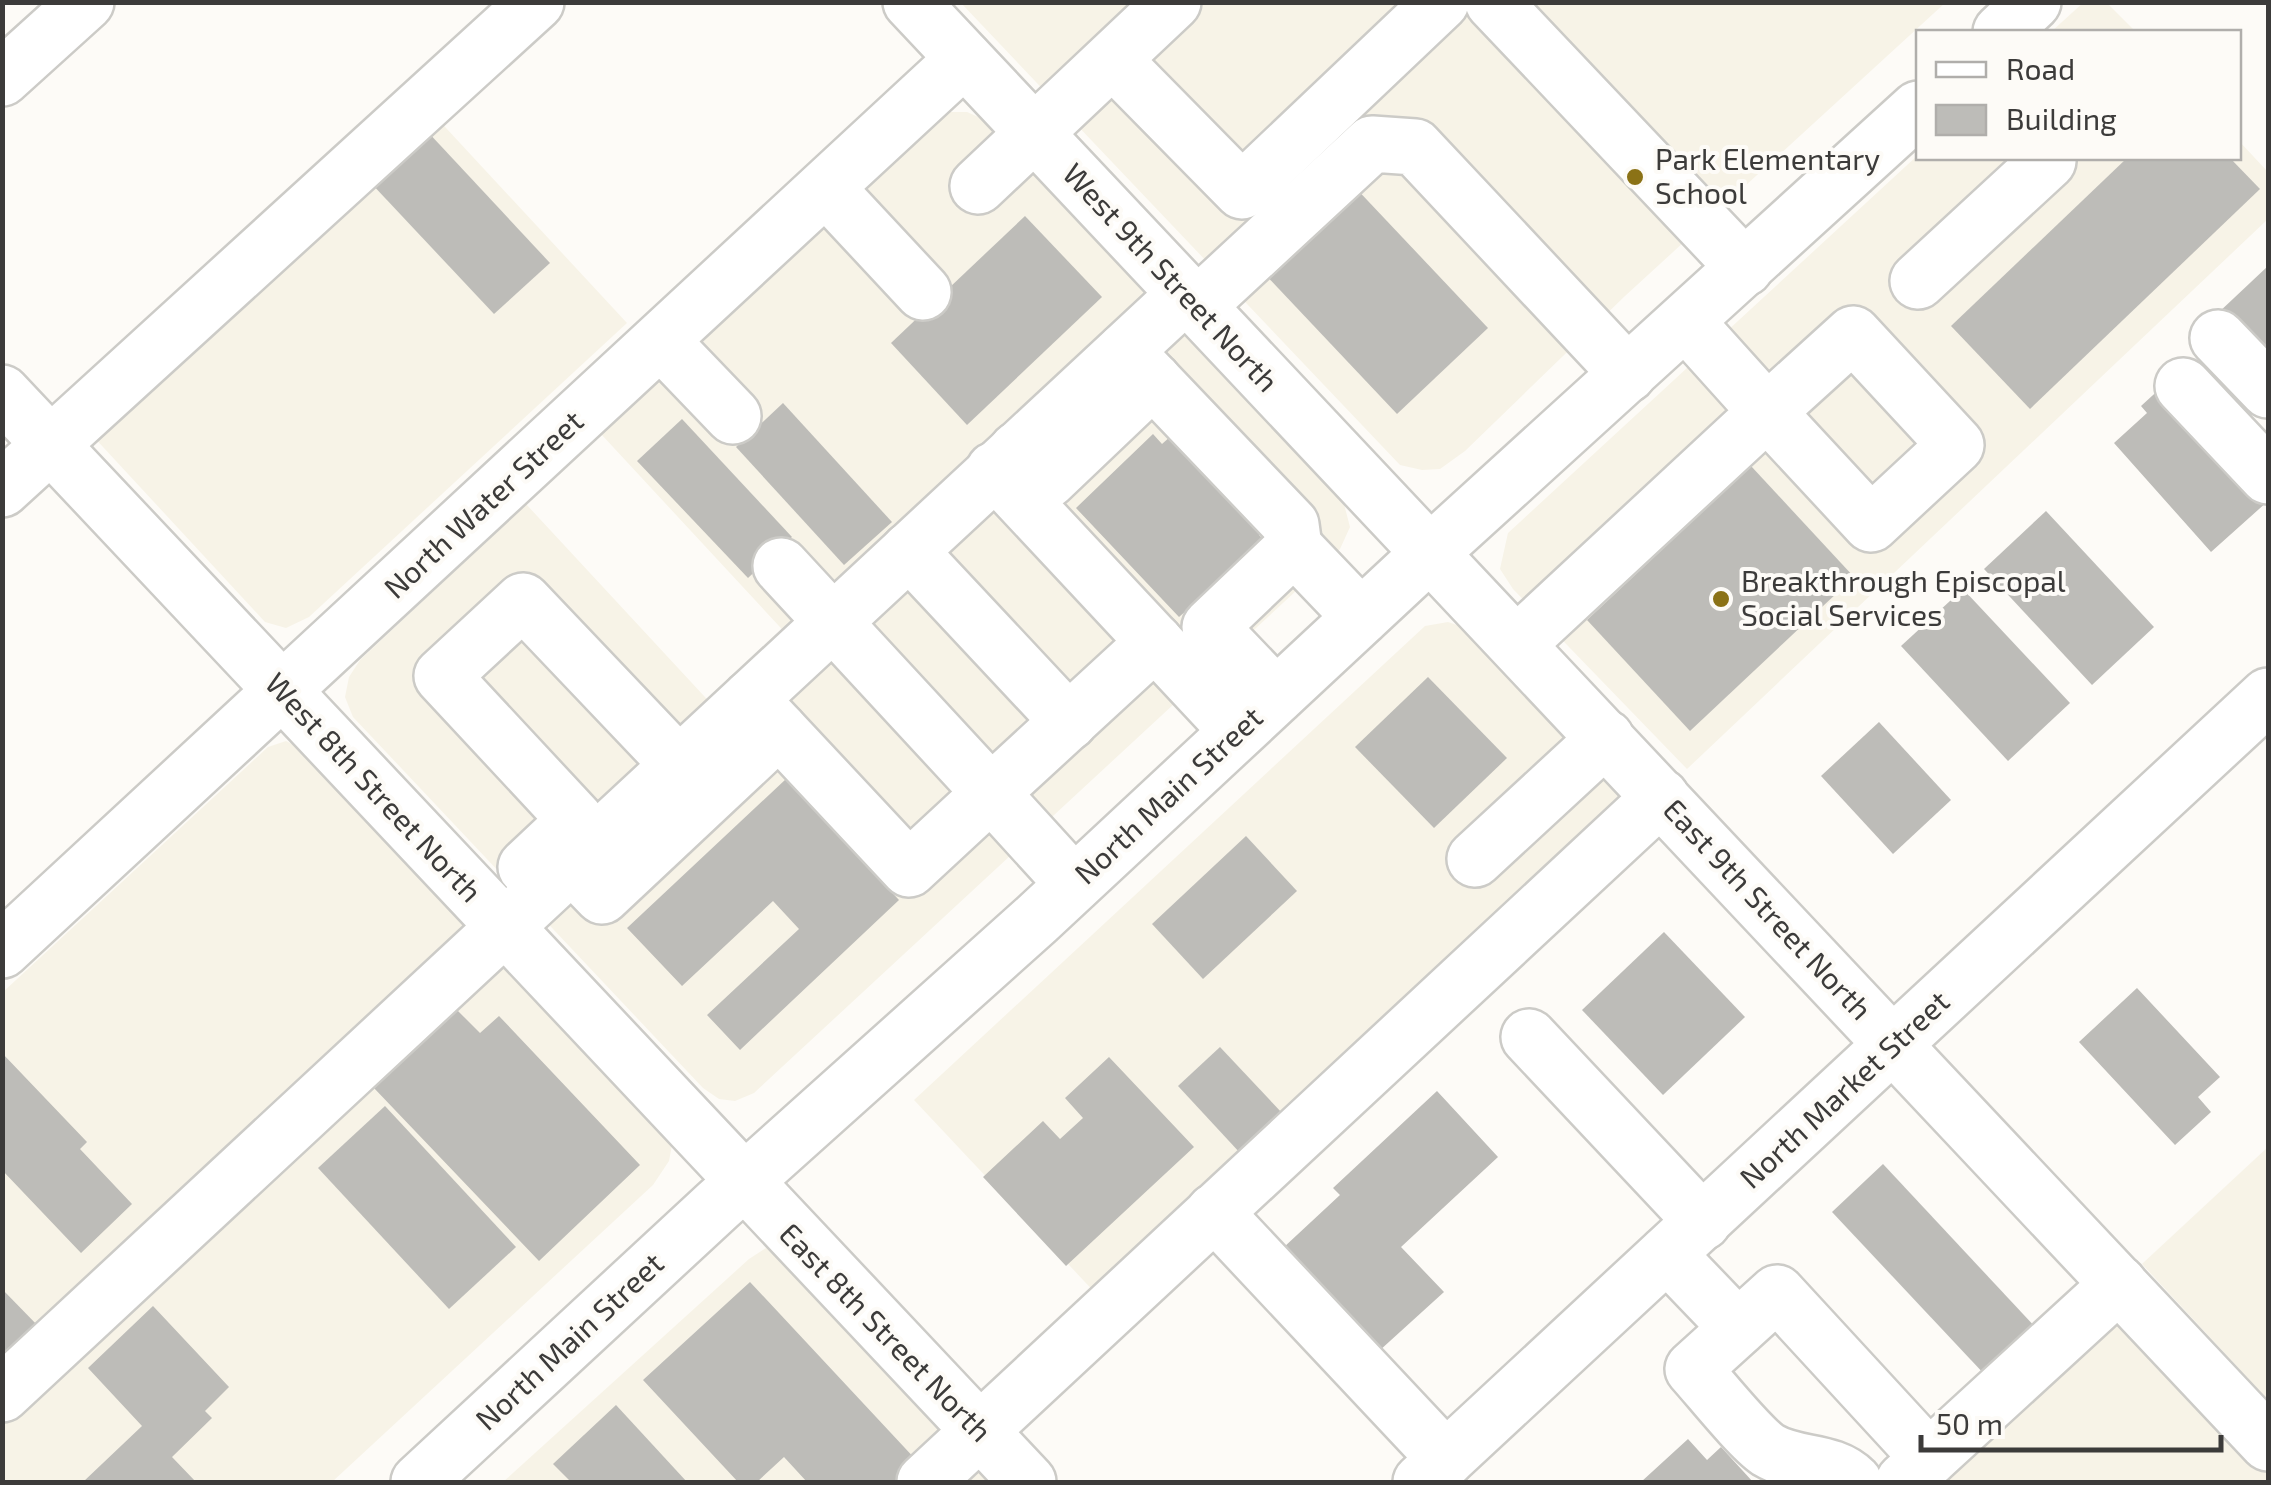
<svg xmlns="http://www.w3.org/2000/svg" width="2271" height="1485" font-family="'Exo 2',sans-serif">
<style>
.built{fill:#f7f3e7}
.building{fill:#bdbcb8}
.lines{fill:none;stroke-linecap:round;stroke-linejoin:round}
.minor-casing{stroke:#cccbc7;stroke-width:60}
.minor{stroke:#fff;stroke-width:55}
.poi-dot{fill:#8b7216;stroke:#fdfbf7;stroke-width:4}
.labels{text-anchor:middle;stroke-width:8;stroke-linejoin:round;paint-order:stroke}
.poi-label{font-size:30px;fill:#3c3b3a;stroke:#fdfbf7;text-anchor:start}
.street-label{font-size:30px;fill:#3c3b3a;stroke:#fdfbf7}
</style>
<rect width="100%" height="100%" fill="#fdfbf7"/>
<g class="built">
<path d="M2084,2L2107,3L2136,32H2051Z"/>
<path d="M961,3H1945L1625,296L1465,451L1440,469L1422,470L1400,465Z"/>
<path d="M948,112H967L985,120L1344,504L1350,527L1340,549L1324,565L754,1093L735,1101L719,1099L703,1088L353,717L345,697L349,677L360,660L526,504L717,710L792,640L601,434Z"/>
<path d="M434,115L627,323L309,617L286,628L265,622L91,434Z"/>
<path d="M2239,141L2268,172V219L1687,769L1513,589L1500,569L1508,533L1918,155V158H2238Z"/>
<path d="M1448,622L1466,628L1631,804L1100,1298L914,1100L1425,626Z"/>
<path d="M286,741L302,749L665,1125L672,1145L669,1161L653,1185L332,1482H3V992L268,747Z"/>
<path d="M2268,1147V1400L2142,1264Z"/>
<path d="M766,1248L781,1251L1000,1482H503L749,1259Z"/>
<path d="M2111,1312L2268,1474V1482H1925Z"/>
</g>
<g class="building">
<path d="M426,130L550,263L494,314L370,182Z"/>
<path d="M2127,158H2230L2260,189L2030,409L1951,326Z"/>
<path d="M1351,183L1488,328L1397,414L1260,269Z"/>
<path d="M1025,216L1102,297L967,425L891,343Z"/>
<path d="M2268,266V369L2217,314Z"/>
<path d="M2164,385L2268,501L2211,552L2114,443L2147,413L2141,406Z"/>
<path d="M783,403L892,522L844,565L736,447Z"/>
<path d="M682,419L792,537L748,578L637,461Z"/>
<path d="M1153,434L1162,444L1171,436L1270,524L1259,535L1271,547L1212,603L1204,595L1179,617L1076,508Z"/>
<path d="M1751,466L1854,577L1690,731L1587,620Z"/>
<path d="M2046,511L2154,627L2092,685L1984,569Z"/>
<path d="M1963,589L2070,703L2008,761L1901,646Z"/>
<path d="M1428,677L1507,758L1434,828L1355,747Z"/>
<path d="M1879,722L1951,800L1893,854L1821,776Z"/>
<path d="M786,779L899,900L740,1050L707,1015L799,929L773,901L682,986L627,928Z"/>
<path d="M1246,836L1297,891L1203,979L1152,924Z"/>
<path d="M1664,932L1745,1017L1663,1095L1582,1010Z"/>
<path d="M2137,988L2220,1077L2198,1097L2211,1112L2175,1145L2079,1042Z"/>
<path d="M456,1009L480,1033L499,1016L640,1165L539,1261L373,1087Z"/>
<path d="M1220,1047L1283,1114L1241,1154L1178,1086Z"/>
<path d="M2,1053L87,1142L80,1149L132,1204L81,1253L2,1170Z"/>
<path d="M1109,1057L1194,1147L1066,1266L983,1177L1043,1121L1060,1139L1083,1118L1065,1098Z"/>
<path d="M1437,1091L1498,1157L1401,1247L1444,1292L1379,1351L1283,1248L1340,1195L1333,1188Z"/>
<path d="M385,1106L516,1247L449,1309L318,1168Z"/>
<path d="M1883,1164L2037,1329L1986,1376L1832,1212Z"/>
<path d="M750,1282L918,1462L895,1482H807L784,1457L757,1482H738L643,1380Z"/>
<path d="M2,1289L41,1329L2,1366Z"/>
<path d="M153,1306L229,1387L205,1411L212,1418L172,1457L196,1482H83L142,1426L88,1368Z"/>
<path d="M616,1405L687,1482H571L553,1464Z"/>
<path d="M1688,1439L1707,1460L1721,1447L1753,1482H1641Z"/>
</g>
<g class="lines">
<defs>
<g id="minor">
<path d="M911,2L2268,1443"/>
<path d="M1493,2L1745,268"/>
<path d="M2001,32L2033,2"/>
<path d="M1113,60L1242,191L1441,2"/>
<path d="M2,78L86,2"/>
<path d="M978,186L1173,2"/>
<path d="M826,188L923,292"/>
<path d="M1918,281L2048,161"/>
<path d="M1197,306L1372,144L1415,147L1628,374"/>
<path d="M2218,338L2268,390"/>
<path d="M661,341L733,416"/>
<path d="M1125,351L1291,525L1294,547"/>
<path d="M2183,386L2268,476"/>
<path d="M2,393L1028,1482"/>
<path d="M1017,450L1048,480L1153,380"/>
<path d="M994,470L1238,731"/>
<path d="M2,489L536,2"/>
<path d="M909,551L1069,722"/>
<path d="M781,566L991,793L1155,642"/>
<path d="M1517,644L1767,412L1871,524L1956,445L1853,334L1767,412L1686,322"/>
<path d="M1276,696L1210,627L1294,547L1361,617"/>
<path d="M750,699L909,869L991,793L1074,884"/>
<path d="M1475,859L1606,738"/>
<path d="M572,865L602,896L779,730"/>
<path d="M526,867L576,820L442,676L523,601L679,765"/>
<path d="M2,950L964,59"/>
<path d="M1529,1037L1703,1222"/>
<path d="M1214,1212L1446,1459"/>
<path d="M1667,1254L1738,1328"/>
<path d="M2,1394L1186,294"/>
<path d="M1904,1481L2119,1284"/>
<path d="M419,1482L718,1205L1037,919L1430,553L1918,109"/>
<path d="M925,1482L1661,797"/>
<path d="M1421,1482L2268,696"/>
<path d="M1854,1482C1831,1459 1796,1467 1768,1450C1749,1437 1711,1389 1693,1369L1777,1293L1929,1458"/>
</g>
</defs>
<use href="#minor" class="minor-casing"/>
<use href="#minor" class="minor"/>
</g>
<g class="poi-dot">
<circle cx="1635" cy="177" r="10"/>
<circle cx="1721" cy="599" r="10"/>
</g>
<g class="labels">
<g class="poi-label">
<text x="1655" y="170">Park Elementary<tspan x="1655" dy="34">School</tspan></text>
<text x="1741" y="592">Breakthrough Episcopal<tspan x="1741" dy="34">Social Services</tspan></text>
</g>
<g class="street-label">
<text transform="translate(1170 278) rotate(47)" y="10">West 9th Street North</text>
<text transform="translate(484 505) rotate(-43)" y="10">North Water Street</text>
<text transform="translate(373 788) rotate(47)" y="10">West 8th Street North</text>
<text transform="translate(1169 796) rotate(-43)" y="10">North Main Street</text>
<text transform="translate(1767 910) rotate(47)" y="10">East 9th Street North</text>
<text transform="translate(1845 1090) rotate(-43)" y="10">North Market Street</text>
<text transform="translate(885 1333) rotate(46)" y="10">East 8th Street North</text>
<text transform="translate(570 1342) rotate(-43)" y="10">North Main Street</text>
</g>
</g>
<rect width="2271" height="1485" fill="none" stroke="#3c3b3a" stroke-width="10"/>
<rect x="1916" y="30" width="325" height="130" fill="#fdfbf7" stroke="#b0aeab" stroke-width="2.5"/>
<rect x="1936" y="62" width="50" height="15" fill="#ffffff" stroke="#b0aeab" stroke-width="2.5"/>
<text x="2006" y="80" font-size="30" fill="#3c3b3a">Road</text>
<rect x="1936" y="105" width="50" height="30" fill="#bdbcb8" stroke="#b0aeab" stroke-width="2.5"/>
<text x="2006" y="130" font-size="30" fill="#3c3b3a">Building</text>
<path d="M1921 1435v15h300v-15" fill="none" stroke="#3c3b3a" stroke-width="5"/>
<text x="1936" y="1435" font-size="30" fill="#3c3b3a" stroke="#fdfbf7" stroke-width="8" paint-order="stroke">50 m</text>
</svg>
